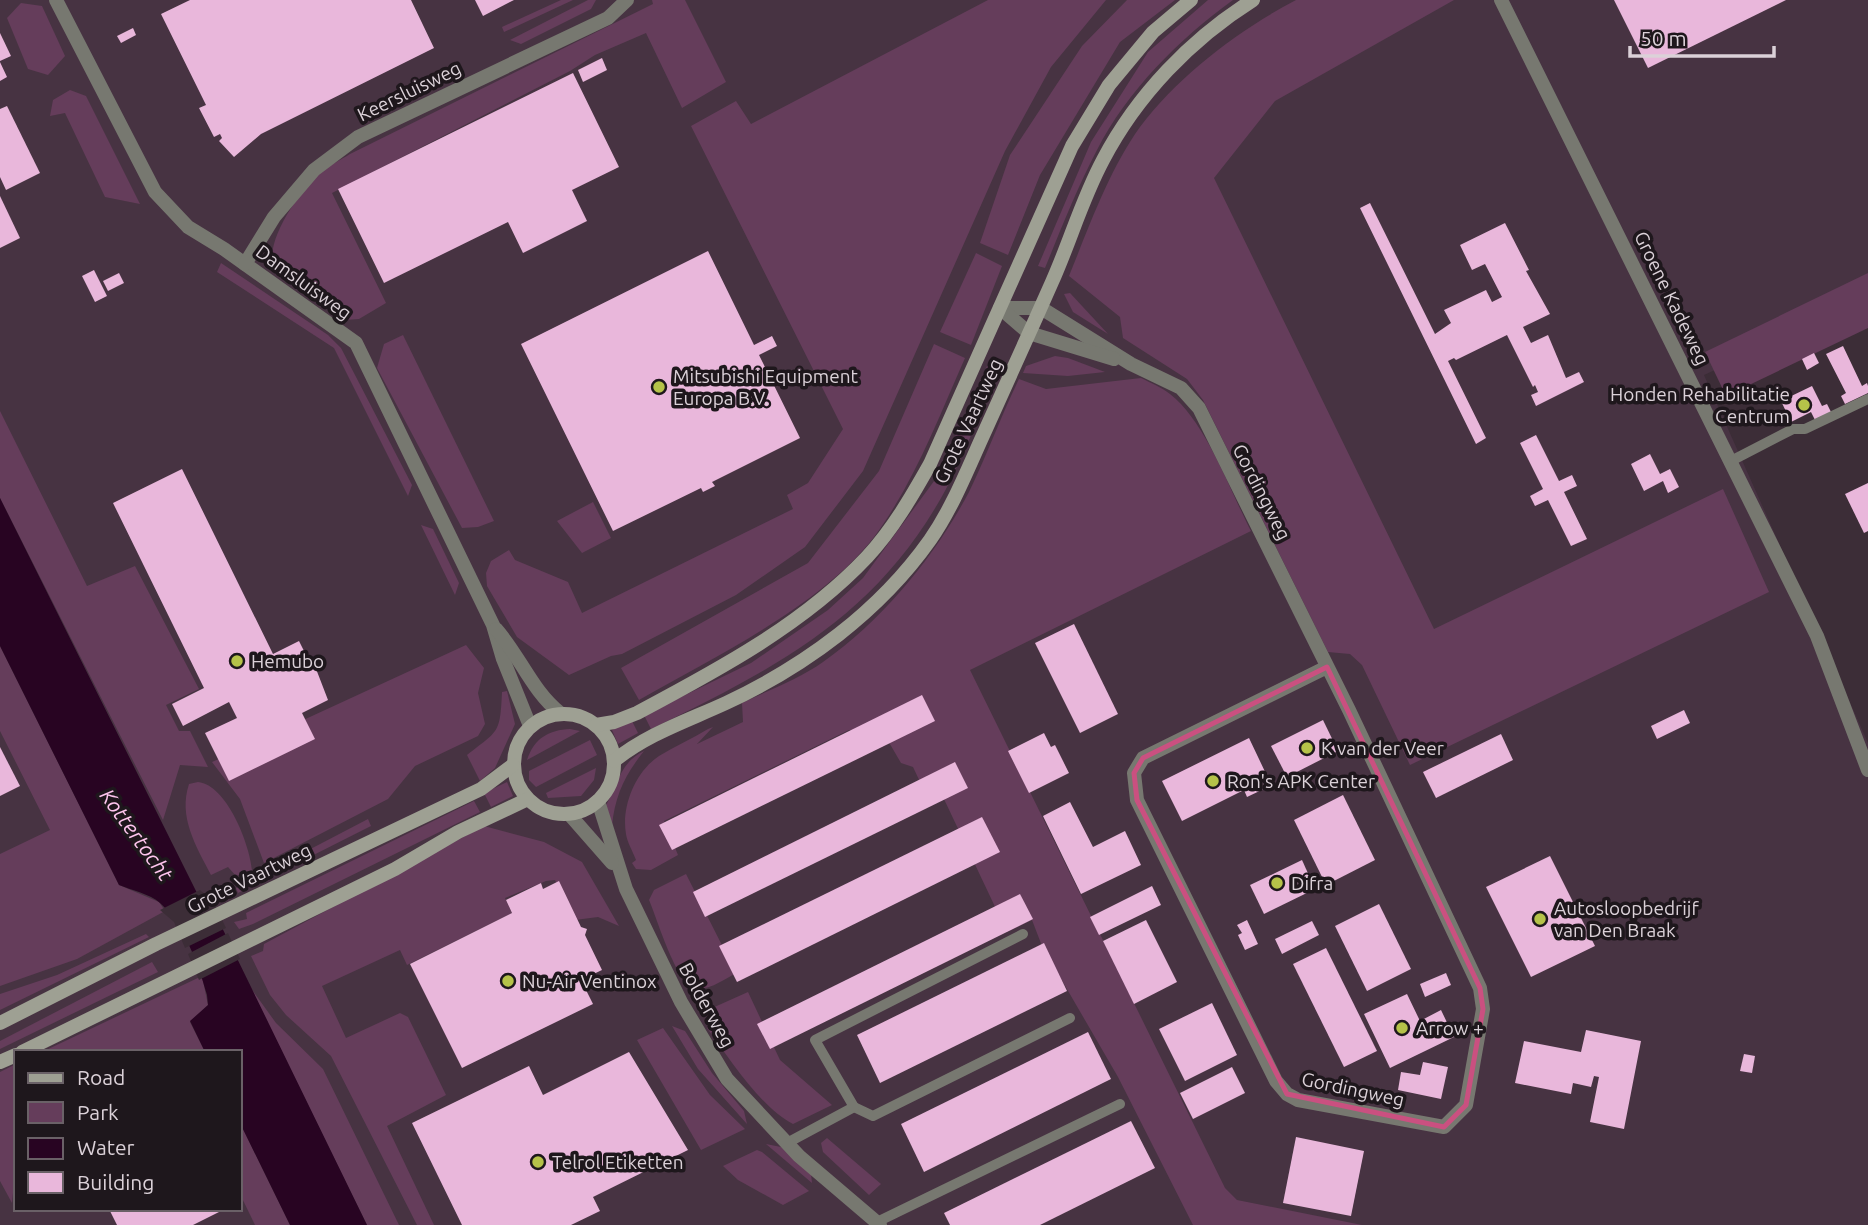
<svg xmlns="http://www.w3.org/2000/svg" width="1868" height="1225" font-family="Ubuntu,sans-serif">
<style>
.built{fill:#473342;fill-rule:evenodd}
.green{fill:#653d5b}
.water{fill:#280422}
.pier{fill:#3c2d37}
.building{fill:#e9b7db}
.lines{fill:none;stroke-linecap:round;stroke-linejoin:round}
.lane{stroke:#777870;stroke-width:10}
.street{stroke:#777870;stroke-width:14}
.secondary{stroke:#9ea093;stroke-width:14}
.marked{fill:none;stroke:#ca5080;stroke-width:5;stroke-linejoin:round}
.poi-dot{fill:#b5c249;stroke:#1e171c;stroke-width:2.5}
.labels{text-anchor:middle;stroke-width:7;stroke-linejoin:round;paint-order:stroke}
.street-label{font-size:19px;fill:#dbd1d8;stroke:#1e171c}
.poi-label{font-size:19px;fill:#dbd1d8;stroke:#1e171c;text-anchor:start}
.water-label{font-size:21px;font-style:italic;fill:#fec5ee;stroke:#1e171c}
</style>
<rect width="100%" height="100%" fill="#3c2d37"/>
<path class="built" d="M0,0H1868V300L1704,375L1868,743V1225H0ZM16,1052H240V1209H16Z"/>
<g class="green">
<path d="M561,0H573L504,32L502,27Z"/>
<path d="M588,0H596L591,9L521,44L510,40Z"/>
<path d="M652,0H685L726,82L682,108L646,33L595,55L570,71L332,193L386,303L359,319L345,320L275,273C261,244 299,192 321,172C329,165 341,160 350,154L653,4Z"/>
<path d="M988,0H1106L1051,67L1005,151L863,471L805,547L736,595L622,654L611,656L569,675L517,637L487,586L486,573L491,561L509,550L515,560L568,582L582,613L793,509L787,495L808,483L843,429L691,126L736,101L751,124Z"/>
<path d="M1127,0H1175L1120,42L1040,175L1008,255L980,243L1010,155L1082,46Z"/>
<path d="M1208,0H1233C1179,39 1127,91 1097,150C1077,188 1061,229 1045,268L1038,266L1091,142L1148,52Z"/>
<path d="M1296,0H1454L1275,101L1214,178L1434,629L1723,489L1769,592L1410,765L1362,665L1350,654L1328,652L1203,400L1187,379L1123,338L1120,317L1069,276C1089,227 1109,170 1140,127C1179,75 1239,30 1296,0Z"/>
<path d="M21,3L42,6L65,56L48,75L28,69L7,18Z"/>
<path d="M70,90L86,96L140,204L105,197L65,113L50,116L53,100Z"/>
<path d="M976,253L1002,266L971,345L940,332Z"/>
<path d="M221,263L328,335L341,348L412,485L408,496L334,348L217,272Z"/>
<path d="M1868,273V328L1726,396L1705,352Z"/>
<path d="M1070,293L1108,334L1073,312L1064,294Z"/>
<path d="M403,335L494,521L478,527L462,528L377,368L384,344Z"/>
<path d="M934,344L965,358C938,419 914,483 874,537C822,605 713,658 639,700L621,668L808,563L879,471Z"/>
<path d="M1055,356L1068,358L1105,372L1068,376L1023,373L1026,366Z"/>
<path d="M987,366L997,371C981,411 966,451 946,489C877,617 776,668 651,729L644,715L751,663L828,610L863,578L937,477Z"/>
<path d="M1141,378C1151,383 1161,387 1170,394C1206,422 1230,491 1251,531L970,670L1225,1188L1237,1200L1362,1225H1193L1118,1077L1042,946L1032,920L1007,932L943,797L930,803L913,767L901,763L887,739L849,730L664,821L678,855L651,870L636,869L632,863L636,860C633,852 627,842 626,834C621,806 636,771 659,756C675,746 692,739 708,729L713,727L697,744L743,722L742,703C769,690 799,679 823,662C883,620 935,556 969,492C987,455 1001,416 1019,379L1046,389Z"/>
<path d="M0,411L87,586L135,566L199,689L166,705L179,731H190L208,767L180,765L163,820L0,498Z"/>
<path d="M593,502L611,538L582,553L557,521Z"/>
<path d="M421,525L433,529L459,583L455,595Z"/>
<path d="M466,645L484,668L478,693L485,724L478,736L415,766L388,799L264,863L240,799L212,762Z"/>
<path d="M0,646L119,885L159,902L165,911L77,959L0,986V854L50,830L0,731Z"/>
<path d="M507,691L515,724L495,768L480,781L467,755C499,730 500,734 502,692Z"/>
<path d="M632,721L638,733L618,744L612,730Z"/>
<path d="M570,729L580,731L527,760C534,738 549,730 570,729Z"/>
<path d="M590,740L597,755L536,787L529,780V771Z"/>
<path d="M644,751C625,775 615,795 612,826L605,807C618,785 619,763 644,751Z"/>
<path d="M596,768L594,780L581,796L548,798L546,793Z"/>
<path d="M198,782C227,785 250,845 252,870L236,876L228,867L211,875C196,846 178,817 189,784Z"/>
<path d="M507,782L513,796L491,807L484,793Z"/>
<path d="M474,801L480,812L253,924L239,929L234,922L247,919L246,913Z"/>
<path d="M368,819L371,826L238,893L236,888Z"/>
<path d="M484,826L544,842L582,862L619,926L598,917L575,920L555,880L546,881L505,898L512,913L407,965L400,950L322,986L346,1038L400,1013L408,1017L446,1095L387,1126L434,1225H417L331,1056L286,1015L270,995L251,956L263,951L264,944Z"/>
<path d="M686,874L736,973C725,979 707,992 694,988C676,983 657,918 649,900L654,890Z"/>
<path d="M146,934L149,937L0,1010V994L57,975Z"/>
<path d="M152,962L158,972L0,1049V1041Z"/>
<path d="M202,976L208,1005L190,1022L205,1052H42Z"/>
<path d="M250,987L276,1023L323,1069L399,1225H367Z"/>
<path d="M748,992L780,1060L832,1105L793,1124C760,1107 729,1058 707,1028L710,1009Z"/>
<path d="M672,1026L685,1031L712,1073L744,1111L747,1124L698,1069Z"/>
<path d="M663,1028L710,1095L745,1129L701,1150L637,1040Z"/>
<path d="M16,1064V1163L12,1203L0,1181V1072Z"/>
<path d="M240,1123L290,1225H255L240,1194Z"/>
<path d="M827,1138L881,1184L869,1195L823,1152L821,1143Z"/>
<path d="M766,1144L781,1147L811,1174L812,1183Z"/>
<path d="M757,1150L762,1152L809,1191L783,1205L738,1180L723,1166Z"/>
</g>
<path class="water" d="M0,498L197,893L210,903L367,1225H290L240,1123V1052H205L190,1021L208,1005L207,995C198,963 184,925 160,903C150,894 131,890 119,885L0,646Z"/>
<g class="pier">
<path d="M200,890L213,901L226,928L185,948L174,922L160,910Z"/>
<path d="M228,933L240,959L199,980L188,954Z"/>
</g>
<g class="building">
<path d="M190,0H411L434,48L261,134L234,157L219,141L222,138L220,134L214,137L199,108L206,105L161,14Z"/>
<path d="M475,0H514L483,16Z"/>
<path d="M1614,0H1786L1648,68Z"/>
<path d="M133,28L136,35L121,43L117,36Z"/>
<path d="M0,33L11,56L0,61Z"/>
<path d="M602,58L607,70L583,82L578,70Z"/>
<path d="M0,62L7,77L0,81Z"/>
<path d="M573,73L619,167L572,190L587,221L523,253L508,222L384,283L338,189Z"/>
<path d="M7,106L40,173L6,190L0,177V109Z"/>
<path d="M0,196L20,238L0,248Z"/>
<path d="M1370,203L1435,334L1451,323L1444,310L1486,290L1492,302L1502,297L1485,264L1472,270L1460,245L1505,223L1529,270L1526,271L1550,314L1523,327L1531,343L1548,335L1566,378L1579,372L1584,382L1536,406L1531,395L1538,392L1535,385L1533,387L1507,335L1456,360L1454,358L1448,361L1486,438L1476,444L1360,208Z"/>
<path d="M708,251L754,345L772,336L777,346L759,355L800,438L712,482L715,486L703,492L701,488L613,531L521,344Z"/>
<path d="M94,270L107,296L95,302L82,276Z"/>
<path d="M119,273L124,283L108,291L103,281Z"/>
<path d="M1843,346L1862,386L1867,383L1868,386V393L1845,404L1841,396L1846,393L1826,354Z"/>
<path d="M1814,353L1819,363L1807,370L1802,359Z"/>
<path d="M1812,386L1822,406L1827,404L1831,412L1815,420L1811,412L1791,422L1781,401Z"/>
<path d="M1536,435L1559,481L1572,475L1577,486L1564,492L1587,539L1571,546L1548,500L1535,506L1530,496L1543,489L1520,443Z"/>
<path d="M1650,454L1660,474L1670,469L1679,487L1668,493L1663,481L1644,491L1631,464Z"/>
<path d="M182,469L273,654L299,641L310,663L313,661L328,700L302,713L315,739L229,781L205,733L237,718L229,702L183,726L172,704L204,688L113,503Z"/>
<path d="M1868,483V531L1864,533L1845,494Z"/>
<path d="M1074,624L1118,714L1080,733L1035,643Z"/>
<path d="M922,695L935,721L672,850L659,825Z"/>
<path d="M1684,710L1690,723L1657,739L1651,726Z"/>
<path d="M1323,720L1338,751L1287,777L1271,746Z"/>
<path d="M1044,733L1051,747L1055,745L1069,773L1029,793L1008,751Z"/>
<path d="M1501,734L1513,760L1436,798L1423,772Z"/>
<path d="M1249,738L1268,778L1264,780L1268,787L1247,797L1244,790L1182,821L1162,781Z"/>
<path d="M0,747L20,786L0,796Z"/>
<path d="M955,762L968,788L705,917L693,892Z"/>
<path d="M1343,795L1375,860L1326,885L1294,820Z"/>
<path d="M1070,802L1093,847L1125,831L1141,865L1081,894L1043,816Z"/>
<path d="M982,817L1000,852L737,982L719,946Z"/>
<path d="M1550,856L1595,946L1531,977L1486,887Z"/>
<path d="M1302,860L1315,889L1264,914L1250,885Z"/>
<path d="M559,881L581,927L587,929L585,935L602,970L581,980L593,1004L462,1068L410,964L512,913L506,900L541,883L543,889Z"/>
<path d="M1152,886L1161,905L1099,935L1090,917Z"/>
<path d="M1020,894L1033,919L770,1049L757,1024Z"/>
<path d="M1379,904L1411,969L1367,991L1335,926Z"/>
<path d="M1146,920L1177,982L1134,1004L1103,941Z"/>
<path d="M1247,920L1258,944L1245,950L1238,935L1242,933L1237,925Z"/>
<path d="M1312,921L1319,935L1282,954L1275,939Z"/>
<path d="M1044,943L1067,991L880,1083L857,1035Z"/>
<path d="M1326,948L1377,1051L1344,1067L1293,964Z"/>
<path d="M1446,973L1451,985L1425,997L1420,984Z"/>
<path d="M1407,994L1420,1021L1441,1010L1454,1037L1390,1068L1364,1014Z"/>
<path d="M1212,1003L1237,1055L1185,1081L1159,1029Z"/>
<path d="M1586,1030L1641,1041L1624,1129L1590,1122L1599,1077L1594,1076L1591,1087L1573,1083L1571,1094L1515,1083L1524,1041L1581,1052Z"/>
<path d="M1088,1032L1111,1079L924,1172L901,1124Z"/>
<path d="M629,1052L688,1150L593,1197L600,1211L571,1225H462L412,1123L529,1066L543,1095Z"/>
<path d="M1744,1054L1755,1056L1752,1073L1740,1071Z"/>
<path d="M1423,1062L1448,1067L1441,1099L1398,1090L1401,1072L1420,1075Z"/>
<path d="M1232,1067L1245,1093L1193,1119L1180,1093Z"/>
<path d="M1131,1121L1155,1168L1040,1225H950L944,1213Z"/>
<path d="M1296,1137L1364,1151L1351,1216L1283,1203Z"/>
<path d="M109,1209H225L193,1225H117Z"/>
</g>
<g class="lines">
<g class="lane">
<path d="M1729,462L1793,429H1805L1868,399"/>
<path d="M854,1107L873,1116L1070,1018"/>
<path d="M787,1143L854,1107L815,1040L1023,934"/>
<path d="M877,1222L1120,1104"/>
</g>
<g class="street">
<path d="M56,0L155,192L188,227L224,249L356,343L493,625L503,659L530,726"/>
<path d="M1501,0L1817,636L1868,770"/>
<path d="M245,264L274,217L314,170L358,137L608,18L627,0"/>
<path d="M1000,308H1041L1131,364L1181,388L1199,408L1349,710L1480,988L1483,1009L1466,1105L1444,1127L1298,1100L1287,1094L1276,1081L1137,800L1134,773L1143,758L1327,667"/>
<path d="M1000,308L1029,333L1114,359"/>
<path d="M496,629C520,656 532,691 560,713"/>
<path d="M598,801L626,889L681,1002L727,1079L799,1156L880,1225"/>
<path d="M569,814L612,863"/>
</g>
<g class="secondary">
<circle cx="564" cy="764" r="50"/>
<path d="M596,725L614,722L637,713C718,670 804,624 867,557C893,529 912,496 930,464L1072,146L1109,85L1153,32L1191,0"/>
<path d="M614,761C647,734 687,721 726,703C805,666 879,612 930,540C953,507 968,468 985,431C1007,382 1030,332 1052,282C1070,242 1082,199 1103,160C1137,95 1191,39 1253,0"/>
<path d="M0,1023L156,944L481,789L513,765"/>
<path d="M22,1052L395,869L458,832L528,799"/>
<path d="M0,1062L16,1055"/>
</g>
</g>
<path class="marked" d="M1327,667L1480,988L1483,1009L1466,1105L1444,1127L1287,1094L1137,800L1134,773L1143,758Z"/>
<g class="poi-dot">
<circle cx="659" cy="387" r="7"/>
<circle cx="1804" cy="405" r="7"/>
<circle cx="237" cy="661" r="7"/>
<circle cx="1307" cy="748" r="7"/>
<circle cx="1213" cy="781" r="7"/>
<circle cx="1277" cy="883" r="7"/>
<circle cx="1540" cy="919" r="7"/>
<circle cx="508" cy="981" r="7"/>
<circle cx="1402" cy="1028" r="7"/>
<circle cx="538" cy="1162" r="7"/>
</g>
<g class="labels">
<g class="street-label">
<text transform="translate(409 91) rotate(-26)" y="7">Keersluisweg</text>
<text transform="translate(304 282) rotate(36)" y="7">Damsluisweg</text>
<text transform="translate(1672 298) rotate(64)" y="7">Groene Kadeweg</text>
<text transform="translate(968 421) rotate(-65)" y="7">Grote Vaartweg</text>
<text transform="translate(1262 492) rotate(63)" y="7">Gordingweg</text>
<text transform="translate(249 878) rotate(-26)" y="7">Grote Vaartweg</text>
<text transform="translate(707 1005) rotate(61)" y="7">Bolderweg</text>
<text transform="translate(1353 1089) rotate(12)" y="7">Gordingweg</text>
</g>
<g class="poi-label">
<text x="673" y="383">Mitsubishi Equipment<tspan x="673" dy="22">Europa B.V.</tspan></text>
<text x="1790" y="401" text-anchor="end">Honden Rehabilitatie<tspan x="1790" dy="22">Centrum</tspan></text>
<text x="251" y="668">Hemubo</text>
<text x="1321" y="755">K van der Veer</text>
<text x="1227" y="788">Ron's APK Center</text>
<text x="1291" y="890">Difra</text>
<text x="1554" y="915">Autosloopbedrijf<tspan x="1554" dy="22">van Den Braak</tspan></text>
<text x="522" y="988">Nu-Air Ventinox</text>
<text x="1416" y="1035">Arrow +</text>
<text x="552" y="1169">Telrol Etiketten</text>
</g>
<g class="water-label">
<text transform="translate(136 835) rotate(54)" y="7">Kottertocht</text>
</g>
</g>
<rect x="14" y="1050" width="228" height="161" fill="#1e171c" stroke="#6a6167" stroke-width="2"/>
<rect x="28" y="1073" width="35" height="10" fill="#9ea093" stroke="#6a6167" stroke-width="2"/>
<text x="77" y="1085" font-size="21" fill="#dbd1d8">Road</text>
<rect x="28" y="1102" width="35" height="21" fill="#653d5b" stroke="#6a6167" stroke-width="2"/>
<text x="77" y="1120" font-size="21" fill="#dbd1d8">Park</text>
<rect x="28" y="1138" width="35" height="21" fill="#280422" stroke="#6a6167" stroke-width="2"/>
<text x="77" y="1155" font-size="21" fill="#dbd1d8">Water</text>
<rect x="28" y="1172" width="35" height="21" fill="#e9b7db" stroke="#6a6167" stroke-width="2"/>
<text x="77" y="1190" font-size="21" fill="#dbd1d8">Building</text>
<path d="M1630 46v10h144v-10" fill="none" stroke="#dbd1d8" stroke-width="3.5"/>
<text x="1640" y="46" font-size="21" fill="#dbd1d8" stroke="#1e171c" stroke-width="5" paint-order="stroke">50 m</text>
</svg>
